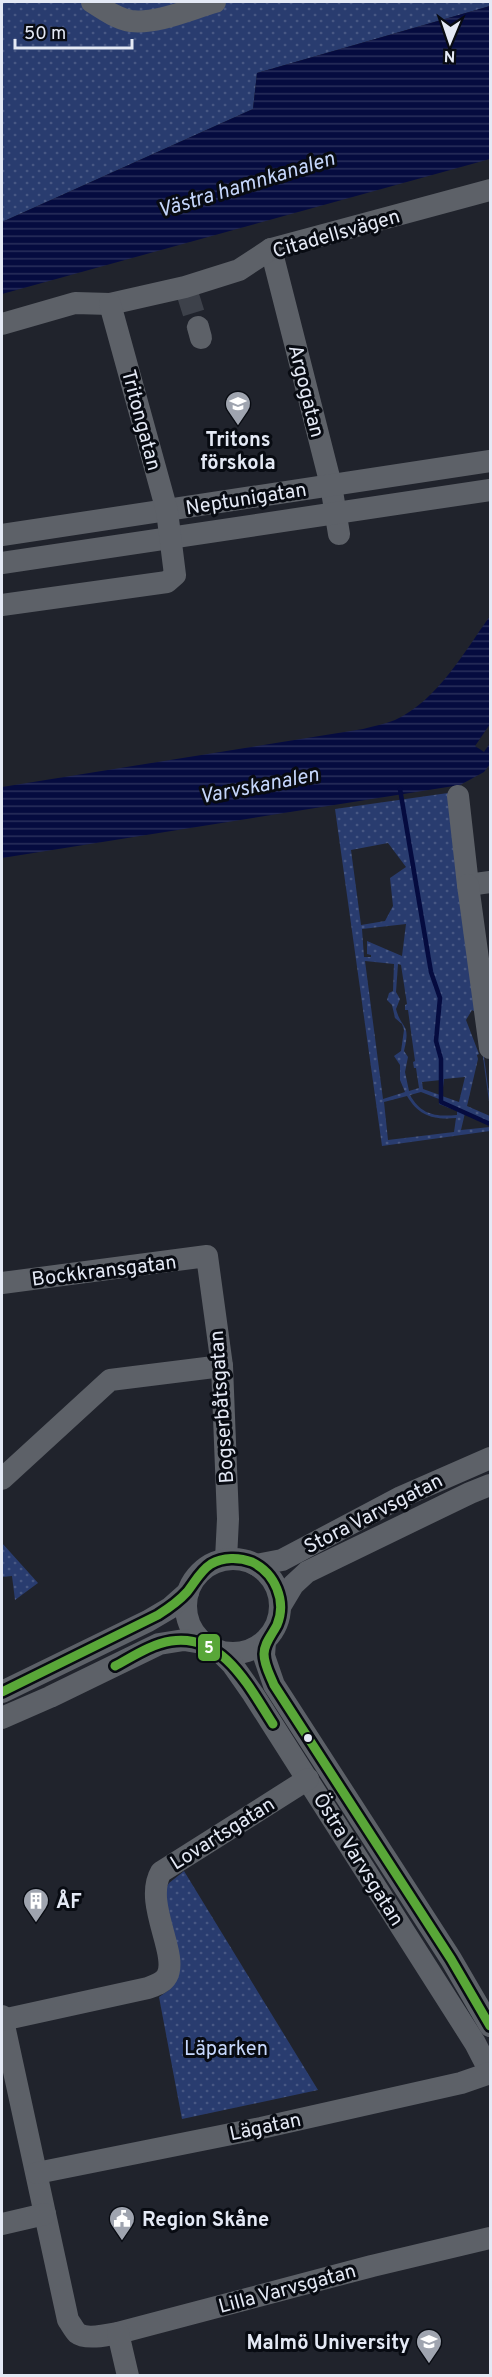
<svg xmlns="http://www.w3.org/2000/svg" width="492" height="2377" font-family="Overpass,sans-serif">
<style>
.park{fill:url(#park-dots);fill-rule:evenodd}
.water{fill:url(#water-rules)}
.pier{fill:#20232c}
.lines{fill:none;stroke-linecap:round;stroke-linejoin:round}
.stream{stroke:#050b3f;stroke-width:4.5}
.minor-tunnel{stroke:#3d414a;stroke-width:22;stroke-dasharray:22 11;stroke-linecap:butt}
.minor{stroke:#5d6168;stroke-width:22}
.bus-1-casing{stroke:#080b12;stroke-width:14}
.bus-1{stroke:#59a738;stroke-width:9}
.bus-dot{fill:#e4e9f5;stroke:#080b12;stroke-width:2}
.labels{text-anchor:middle;stroke-width:6;stroke-linejoin:round;paint-order:stroke}
.street-label{font-size:20px;fill:#e4e9f5;stroke:#080b12}
.poi-label{font-size:20px;font-weight:bold;fill:#e4e9f5;stroke:#080b12;text-anchor:start}
.park-label{font-size:20px;fill:#c7d8fd;stroke:#080b12}
.water-label{font-size:21px;font-style:italic;fill:#c5d6fb;stroke:#080b12}
.line-badge{stroke:#080b12;stroke-width:2}
.badge-label{font-size:16px;text-anchor:middle;font-weight:bold;fill:#fff}
</style>
<defs>
<pattern id="park-dots" width="8" height="8" patternUnits="userSpaceOnUse" patternTransform="scale(1.5)"><rect width="8" height="8" fill="#293c6f"/><path d="M2 2h.1M6 6h.1" fill="none" stroke="#485884" stroke-width="1.8" stroke-linecap="round"/></pattern>
<pattern id="water-rules" width="6" height="5" patternUnits="userSpaceOnUse" patternTransform="scale(1.5)"><rect width="6" height="5" fill="#050b3f"/><path d="M0 2.5h6" fill="none" stroke="#292f5b"/></pattern>
</defs>
<rect width="100%" height="100%" fill="#20232c"/>
<g class="park">
<path d="M2,2H490V6L257,73L253,109L2,222Z"/>
<path d="M448,793L490,1101V1109L477,1013L472,1010L466,1020L479,1054L477,1055L478,1059L467,1106L490,1116V1126L465,1113L461,1130L490,1127V1131L382,1146L335,809ZM388,843L406,867L390,878L393,906L385,921L361,925L351,850ZM406,924L402,956L367,941V954L371,955V957H364L362,929ZM365,961L394,964L393,991L389,993L387,1000L392,1005L395,1018L402,1024L404,1030L401,1051L394,1056L400,1065V1080L405,1092L383,1099ZM398,964L401,965L407,1004L405,1005V1010H408L415,1061L413,1062L414,1068H416L419,1088L409,1091L405,1072L408,1057L404,1051C411,1022 402,1031 396,1009L400,999L396,992ZM465,1077L459,1102L442,1096L444,1079ZM441,1080L440,1095L423,1089L422,1082ZM421,1092L439,1099V1104L457,1111V1115C436,1117 421,1115 410,1095ZM407,1096C419,1116 433,1120 456,1118L454,1132L388,1140L384,1102Z"/>
<path d="M2,1543L38,1583L15,1600L12,1576L2,1577Z"/>
<path d="M184,1871L318,2090L182,2119L159,1997L169,1990L164,1891L169,1883Z"/>
</g>
<g class="water">
<path d="M490,6V159L2,294V222L253,109L257,73Z"/>
<path d="M490,616V764L484,772L460,785L2,858V787L363,729C373,726 385,724 395,720C438,700 464,652 490,616Z"/>
</g>
<path class="pier" d="M490,724V743L484,752L475,746Z"/>
<g class="lines">
<path class="stream" d="M400,789L431,972L440,998L436,1041L441,1059V1102L490,1124"/>
<path class="minor-tunnel" d="M187,292L198,327"/>
<g class="minor">
<path d="M92,2C103,9 117,19 131,21C158,24 190,9 215,2"/>
<path d="M271,249L331,485L339,534"/>
<path d="M2,324L75,303L110,304L185,287L239,270L271,249L490,190"/>
<path d="M198,327L201,338"/>
<path d="M2,535L490,461"/>
<path d="M2,563L490,490"/>
<path d="M2,605L167,582L175,575L167,511L110,304"/>
<path d="M458,796L468,885L490,882"/>
<path d="M468,885L490,1048"/>
<path d="M2,1283L207,1256L222,1366L228,1519L226,1559"/>
<path d="M2,1479L110,1380L222,1366"/>
<circle cx="233" cy="1606" r="47"/>
<path d="M256,1565L282,1560L401,1497L490,1458"/>
<path d="M281,1605L293,1585L307,1572L470,1493L490,1485"/>
<path d="M265,1641L264,1656L274,1685L451,1959L490,2026"/>
<path d="M220,1652L232,1664L253,1694L475,2043L490,2072"/>
<path d="M2,1692L148,1621L170,1608L188,1592"/>
<path d="M2,1718L50,1697L159,1644L184,1640L202,1643"/>
<path d="M2,2016L68,2320C71,2324 74,2330 77,2333C86,2340 108,2335 118,2333L372,2266L490,2238"/>
<path d="M2,2020L148,1988C156,1985 163,1983 167,1976C179,1954 143,1903 161,1872L308,1779"/>
<path d="M37,2173L261,2128L461,2083L490,2073"/>
<path d="M2,2224L45,2214"/>
<path d="M118,2333L128,2376"/>
</g>
<defs>
<g id="bus-1">
<path d="M115,1666C132,1657 151,1644 171,1641C223,1633 249,1687 273,1724"/>
<path d="M2,1692L158,1615C169,1608 179,1601 187,1592C195,1582 200,1571 211,1564C223,1557 239,1557 252,1562C275,1573 287,1601 277,1625C272,1635 264,1643 264,1654C264,1665 270,1675 274,1685L451,1959L490,2026"/>
</g>
</defs>
<use href="#bus-1" class="bus-1-casing"/>
<use href="#bus-1" class="bus-1"/>
</g>
<defs>
<symbol id="school-pin" viewBox="-11 -11 22 30"><path d="M0 17L-7.5 6A9.5 9.5 0 1 1 7.5 6Z" fill="#9fa4af" stroke="#080b12"/><path d="M0-5L7-2L0 1L-7-2ZM-4 1L0 2.5L4 1V4Q0 6-4 4Z" fill="#fff"/></symbol>
<symbol id="building-pin" viewBox="-11 -11 22 30"><path d="M0 17L-7.5 6A9.5 9.5 0 1 1 7.5 6Z" fill="#9fa4af" stroke="#080b12"/><path d="M-4-6H4V6H1V3H-1V6H-4ZM-2.5-4.3h1.7v1.8h-1.7ZM.8-4.3h1.7v1.8H.8ZM-2.5-1h1.7V.8h-1.7ZM.8-1h1.7V.8H.8Z" fill="#fff"/></symbol>
<symbol id="civic-pin" viewBox="-11 -11 22 30"><path d="M0 17L-7.5 6A9.5 9.5 0 1 1 7.5 6Z" fill="#9fa4af" stroke="#080b12"/><path d="M-.6-6.5H3V-4.5H.6V-3L4-1V1h2V6H-6V1h2V-1L-.6-3ZM-1.2 2.5V6h2.4V2.5Z" fill="#fff"/></symbol>
<symbol id="university-pin" viewBox="-11 -11 22 30"><path d="M0 17L-7.5 6A9.5 9.5 0 1 1 7.5 6Z" fill="#9fa4af" stroke="#080b12"/><path d="M0-5L7-2L0 1L-7-2ZM-4 1L0 2.5L4 1V4Q0 6-4 4Z" fill="#fff"/></symbol>
</defs>
<g fill-rule="evenodd">
<use href="#school-pin" x="223" y="389" width="30" height="40"/>
<use href="#building-pin" x="21" y="1886" width="30" height="40"/>
<use href="#civic-pin" x="107" y="2204" width="30" height="40"/>
<use href="#university-pin" x="414" y="2327" width="30" height="40"/>
</g>
<circle class="bus-dot" cx="308" cy="1738" r="5"/>
<g class="labels">
<g class="street-label">
<text transform="translate(336 233) rotate(-16)" y="7">Citadellsvägen</text>
<text transform="translate(307 391) rotate(76)" y="7">Argogatan</text>
<text transform="translate(142 420) rotate(75)" y="7">Tritongatan</text>
<text transform="translate(246 498) rotate(-9)" y="7">Neptunigatan</text>
<text transform="translate(104 1270) rotate(-7)" y="7">Bockkransgatan</text>
<text transform="translate(221 1407) rotate(-94)" y="7">Bogserbåtsgatan</text>
<text transform="translate(373 1513) rotate(-27)" y="7">Stora Varvsgatan</text>
<text transform="translate(222 1833) rotate(-32)" y="7">Lovartsgatan</text>
<text transform="translate(359 1859) rotate(58)" y="7">Östra Varvsgatan</text>
<text transform="translate(265 2126) rotate(-12)" y="7">Lägatan</text>
<text transform="translate(287 2288) rotate(-15)" y="7">Lilla Varvsgatan</text>
</g>
<g class="poi-label">
<text x="238" y="446" text-anchor="middle">Tritons<tspan x="238" dy="23">förskola</tspan></text>
<text x="56" y="1908">ÅF</text>
<text x="142" y="2226">Region Skåne</text>
<text x="410" y="2349" text-anchor="end">Malmö University</text>
</g>
<g class="park-label">
<text x="226" y="2055">Läparken</text>
</g>
<g class="water-label">
<text transform="translate(246 184) rotate(-17)" y="7">Västra hamnkanalen</text>
<text transform="translate(259 785) rotate(-11)" y="7">Varvskanalen</text>
</g>
</g>
<rect class="line-badge" x="197" y="1633" width="24" height="29" rx="6" fill="#59a738"/>
<g class="badge-label">
<text x="209" y="1653">5</text>
</g>
<rect width="492" height="2377" fill="none" stroke="#e4e9f5" stroke-width="6"/>
<g transform="translate(450 42) rotate(182)" stroke="#080b12" stroke-width="4.5" paint-order="stroke">
<path d="M0-4.5L10 22L0 15L-10 22Z" fill="#e4e9f5"/>
<text y="-9" font-size="16" font-weight="bold" text-anchor="middle" fill="#e4e9f5">N</text>
</g>
<path d="M15 39v9h117v-9" fill="none" stroke="#e4e9f5" stroke-width="3"/>
<text x="24" y="39" font-size="18" fill="#e4e9f5" stroke="#080b12" stroke-width="4.5" paint-order="stroke">50 m</text>
</svg>
